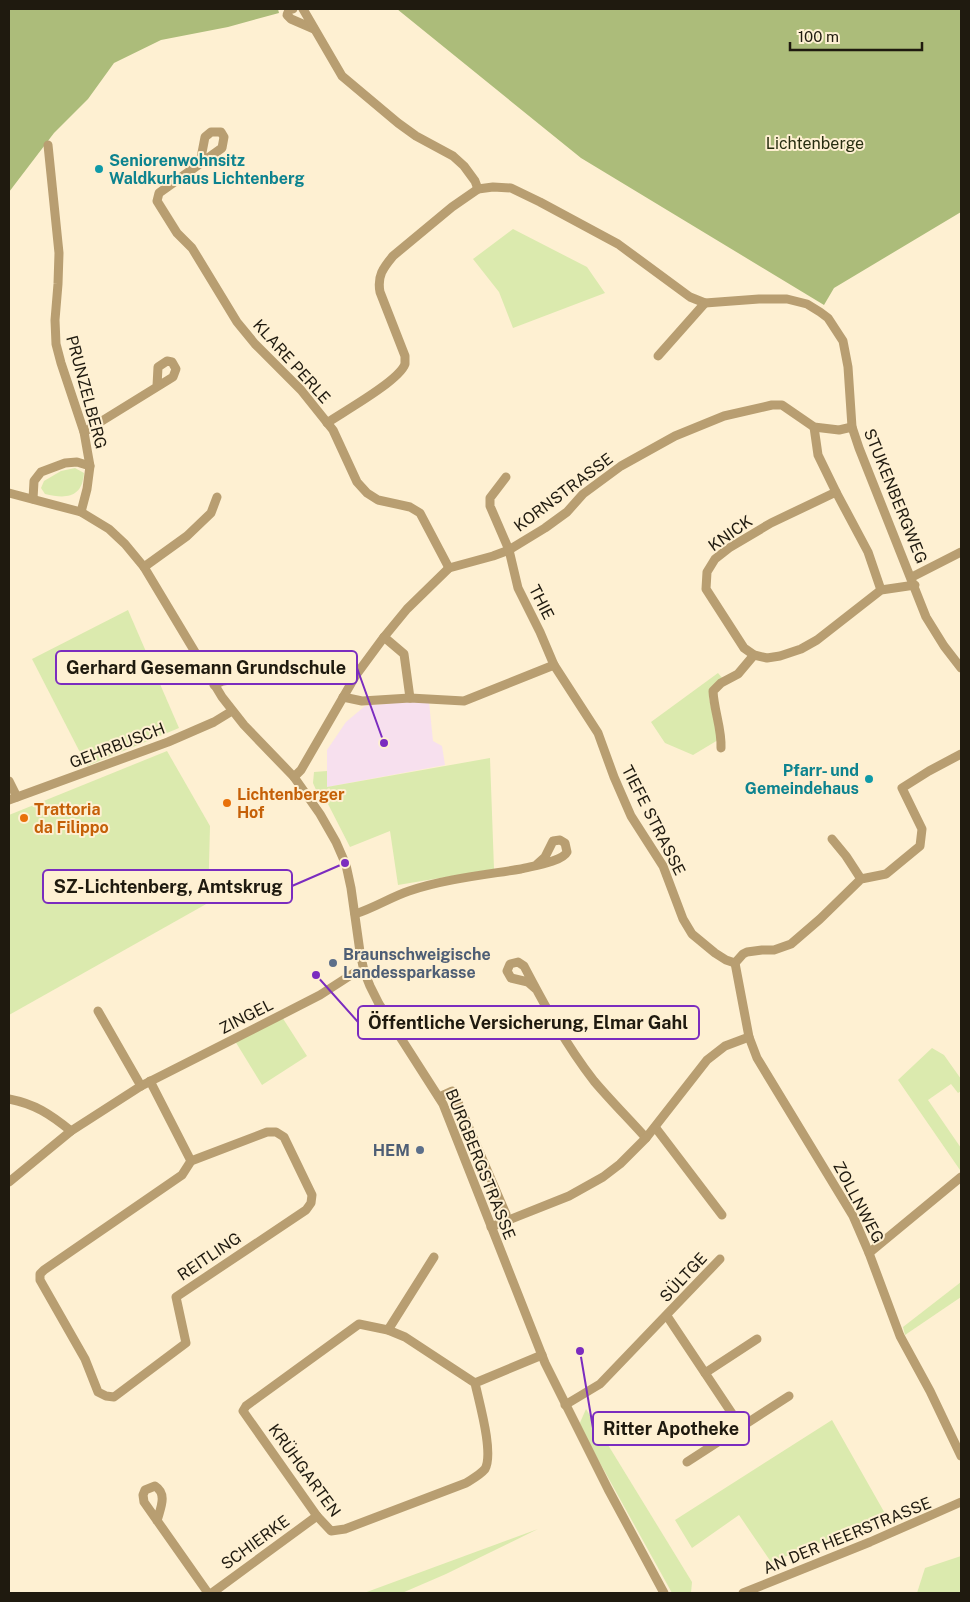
<svg xmlns="http://www.w3.org/2000/svg" width="970" height="1602" font-family="'Public Sans',sans-serif">
<style>
.education{fill:#f7e0ee}
.green{fill:#dbeaae}
.forest{fill:#acbc7a}
.lines{fill:none;stroke-linecap:round;stroke-linejoin:round}
.minor{stroke:#b89e71;stroke-width:9}
.culture-dot{fill:#0f9aa8;stroke:#fef0d2;stroke-width:2}
.food-dot{fill:#e8710a;stroke:#fef0d2;stroke-width:2}
.service-dot{fill:#5c6f8a;stroke:#fef0d2;stroke-width:2}
.labels{text-anchor:middle;stroke-width:4;stroke-linejoin:round;paint-order:stroke}
.park-label{font-size:16px;fill:#272d10;stroke:#fef0d2}
.culture-label{font-size:16px;font-weight:bold;fill:#0d838f;stroke:#fef0d2;text-anchor:start}
.street-label{font-size:16px;fill:#1f1a0f;stroke:#fef0d2}
.food-label{font-size:16px;font-weight:bold;fill:#c56008;stroke:#fef0d2;text-anchor:start}
.service-label{font-size:16px;font-weight:bold;fill:#4e5e75;stroke:#fef0d2;text-anchor:start}
.leader{fill:none;stroke:#7b2cbf;stroke-width:2}
.callout-dot{fill:#7b2cbf;stroke:#fef0d2;stroke-width:2}
.callout{fill:#fef0d2;stroke:#7b2cbf;stroke-width:2}
.callout-label{font-size:18px;text-anchor:middle;font-weight:bold;fill:#1f1a0f}
</style>
<rect width="100%" height="100%" fill="#fef0d2"/>
<path class="education" d="M412,701L429,702L433,741L442,746L445,765L327,787V750L346,722L365,706Z"/>
<g class="green">
<path d="M513,229L587,267L605,293L513,328L499,292L473,259Z"/>
<path d="M75,468L84,473C82,498 66,499 45,494L41,488L44,481L61,471Z"/>
<path d="M128,610L179,728L87,766L32,659Z"/>
<path d="M718,673L723,679L713,687L709,698L718,740L693,755L665,743L651,722Z"/>
<path d="M167,751L210,826L208,903L9,1015V815Z"/>
<path d="M490,758L494,869L398,885L390,831L350,847L328,804L320,799L313,783L314,772L327,771V787Z"/>
<path d="M282,1017L307,1056L262,1085L235,1041Z"/>
<path d="M932,1048L944,1055L961,1079V1091L958,1093L951,1084L928,1100L961,1148V1169L960,1170L898,1080Z"/>
<path d="M961,1282V1297L905,1335L903,1327Z"/>
<path d="M586,1409L692,1582L691,1593H672L579,1425Z"/>
<path d="M832,1420L887,1517L771,1562L739,1515L692,1548L675,1520Z"/>
<path d="M538,1529L446,1574L402,1593H364Z"/>
<path d="M961,1556V1593H917L925,1568Z"/>
</g>
<g class="forest">
<path d="M9,9H278L279,13L228,27L161,40L114,63L88,99L54,133L9,192Z"/>
<path d="M397,9H961V212L834,288L824,305L581,158Z"/>
</g>
<g class="lines">
<g class="minor">
<path d="M293,9L289,10L287,15L291,19L314,29"/>
<path d="M303,9L342,76L398,123L416,136L453,156L464,166L475,181L478,189L493,187L511,188L540,202L618,244L690,297L705,303L759,299H787L807,304L820,312L828,318L843,341L848,367L852,427L859,448L926,617L944,646L961,668"/>
<path d="M48,145L59,253L58,284L55,320L56,344L61,363L84,432L90,466L87,489L81,512"/>
<path d="M200,163L205,137L211,132H221L224,137L222,148L159,193L157,201L177,233L192,248L237,322L255,344L301,390L333,430L357,482L367,493L378,500L410,507L420,513L449,568"/>
<path d="M658,356L705,303"/>
<path d="M327,423C343,412 399,381 405,364C405,362 405,358 405,356L380,292C377,276 383,268 393,256L452,207L478,189"/>
<path d="M814,427L818,455L836,492L771,523L729,548L715,559L707,572L706,589L744,648L754,655L767,658L780,656L801,649L817,640L881,590L915,585"/>
<path d="M84,432L173,377L176,369L172,362L167,361L158,367L157,386"/>
<path d="M506,477L490,498V506L509,550L518,588L540,632L554,665L598,733L614,777L631,816L663,866L683,919L692,934L715,953L726,960L735,963"/>
<path d="M836,492L868,552L881,590"/>
<path d="M9,493L81,512L109,529L125,544L144,567L222,697L244,725L294,777L320,814L336,842L346,865L351,888L360,952L364,971L370,986L379,1004L443,1104L545,1363L608,1489L664,1593"/>
<path d="M33,499L34,481L41,472L65,463L77,462L90,466"/>
<path d="M144,567L187,536L211,513L217,497"/>
<path d="M912,577L961,552"/>
<path d="M384,637L404,654L410,698"/>
<path d="M214,685L223,681L291,671"/>
<path d="M343,697L362,701L410,698L464,701L554,665"/>
<path d="M721,748C722,729 714,711 713,691L721,683L738,674L754,655"/>
<path d="M294,777L301,770L356,675L384,637L407,609L449,568L493,556L509,550L545,528L567,512L583,494L621,466L675,436L724,416L772,405H782L814,427L839,430L852,427"/>
<path d="M9,781L17,797"/>
<path d="M9,800L168,742L214,722L232,711"/>
<path d="M832,839L846,856L861,879"/>
<path d="M355,914C374,908 391,897 409,891C445,879 484,875 521,869C532,866 562,862 567,852L565,843L560,840L553,841L545,857L535,866"/>
<path d="M735,963L749,1037L757,1058L853,1216L869,1253L900,1336L930,1391L961,1456"/>
<path d="M735,963L743,954L747,952L762,950H774L791,944L820,919L861,879L886,874L920,846L922,829L902,788L929,771L961,754"/>
<path d="M536,989L528,982L511,978L507,971L510,964L518,962L524,966C545,1006 566,1045 594,1081C610,1100 629,1119 646,1138"/>
<path d="M98,1011L141,1086"/>
<path d="M150,1081L191,1161"/>
<path d="M439,1097L452,1091L454,1093L506,1214V1222"/>
<path d="M9,1099C35,1104 50,1114 71,1131"/>
<path d="M655,1127L722,1215"/>
<path d="M267,1132H276L284,1137L312,1195L311,1203L306,1210L176,1297L186,1343L114,1397L106,1396L98,1392L85,1359L40,1280V1274L44,1270L182,1175L191,1161Z"/>
<path d="M9,1182L71,1131L141,1086L281,1015L320,995L354,973L364,971"/>
<path d="M491,1227L569,1196L603,1177L620,1164L646,1138L707,1060L725,1046L749,1037"/>
<path d="M869,1253L961,1177"/>
<path d="M667,1316L741,1427"/>
<path d="M388,1330L434,1257"/>
<path d="M705,1373L757,1339"/>
<path d="M475,1383C479,1402 494,1453 485,1469C480,1475 472,1479 466,1483L345,1529L331,1531L317,1516L243,1411L246,1406L359,1324L388,1330L405,1337L475,1383L542,1355"/>
<path d="M565,1405L600,1384L720,1259"/>
<path d="M687,1462L789,1396"/>
<path d="M157,1521C160,1509 168,1494 155,1486L145,1490L143,1495L144,1502L208,1593"/>
<path d="M212,1593L317,1516"/>
<path d="M743,1593L870,1542L961,1502"/>
</g>
</g>
<g class="culture-dot">
<circle cx="99" cy="169" r="5"/>
<circle cx="869" cy="779" r="5"/>
</g>
<g class="food-dot">
<circle cx="227" cy="803" r="5"/>
<circle cx="24" cy="818" r="5"/>
</g>
<g class="service-dot">
<circle cx="333" cy="963" r="5"/>
<circle cx="420" cy="1150" r="5"/>
</g>
<g class="labels">
<g class="park-label">
<text x="815" y="149">Lichtenberge</text>
</g>
<g class="culture-label">
<text x="109" y="166">Seniorenwohnsitz<tspan x="109" dy="18">Waldkurhaus Lichtenberg</tspan></text>
<text x="859" y="776" text-anchor="end">Pfarr- und<tspan x="859" dy="18">Gemeindehaus</tspan></text>
</g>
<g class="street-label">
<text transform="translate(292 361) rotate(48)" y="6">KLARE PERLE</text>
<text transform="translate(87 392) rotate(75)" y="6">PRUNZELBERG</text>
<text transform="translate(563 492) rotate(-37)" y="6">KORNSTRASSE</text>
<text transform="translate(896 496) rotate(68)" y="6">STUKENBERGWEG</text>
<text transform="translate(730 533) rotate(-35)" y="6">KNICK</text>
<text transform="translate(542 602) rotate(63)" y="6">THIE</text>
<text transform="translate(117 745) rotate(-21)" y="6">GEHRBUSCH</text>
<text transform="translate(654 820) rotate(63)" y="6">TIEFE STRASSE</text>
<text transform="translate(246 1016) rotate(-27)" y="6">ZINGEL</text>
<text transform="translate(481 1164) rotate(68)" y="6">BURGBERGSTRASSE</text>
<text transform="translate(859 1202) rotate(62)" y="6">ZOLLNWEG</text>
<text transform="translate(209 1256) rotate(-34)" y="6">REITLING</text>
<text transform="translate(683 1277) rotate(-47)" y="6">SÜLTGE</text>
<text transform="translate(305 1470) rotate(54)" y="6">KRÜHGARTEN</text>
<text transform="translate(847 1535) rotate(-22)" y="6">AN DER HEERSTRASSE</text>
<text transform="translate(255 1542) rotate(-36)" y="6">SCHIERKE</text>
</g>
<g class="food-label">
<text x="237" y="800">Lichtenberger<tspan x="237" dy="18">Hof</tspan></text>
<text x="34" y="815">Trattoria<tspan x="34" dy="18">da Filippo</tspan></text>
</g>
<g class="service-label">
<text x="343" y="960">Braunschweigische<tspan x="343" dy="18">Landessparkasse</tspan></text>
<text x="410" y="1156" text-anchor="end">HEM</text>
</g>
</g>
<path class="leader" d="M384 743L357 668M345 863L292 886M316 975L358 1022M580 1351L593 1428"/>
<g class="callout-dot">
<circle cx="384" cy="743" r="5"/>
<circle cx="345" cy="863" r="5"/>
<circle cx="316" cy="975" r="5"/>
<circle cx="580" cy="1351" r="5"/>
</g>
<g class="callout">
<rect x="56" y="651" width="301" height="33" rx="5"/>
<rect x="43" y="870" width="249" height="33" rx="5"/>
<rect x="358" y="1006" width="341" height="33" rx="5"/>
<rect x="593" y="1412" width="156" height="33" rx="5"/>
</g>
<g class="callout-label">
<text x="206" y="674">Gerhard Gesemann Grundschule</text>
<text x="168" y="893">SZ-Lichtenberg, Amtskrug</text>
<text x="528" y="1029">Öffentliche Versicherung, Elmar Gahl</text>
<text x="671" y="1435">Ritter Apotheke</text>
</g>
<rect width="970" height="1602" fill="none" stroke="#1f1a0f" stroke-width="20"/>
<path d="M790 42v8h132v-8" fill="none" stroke="#1f1a0f" stroke-width="2.5"/>
<text x="798" y="42" font-size="15" fill="#1f1a0f" stroke="#fef0d2" stroke-width="4" paint-order="stroke">100 m</text>
</svg>
